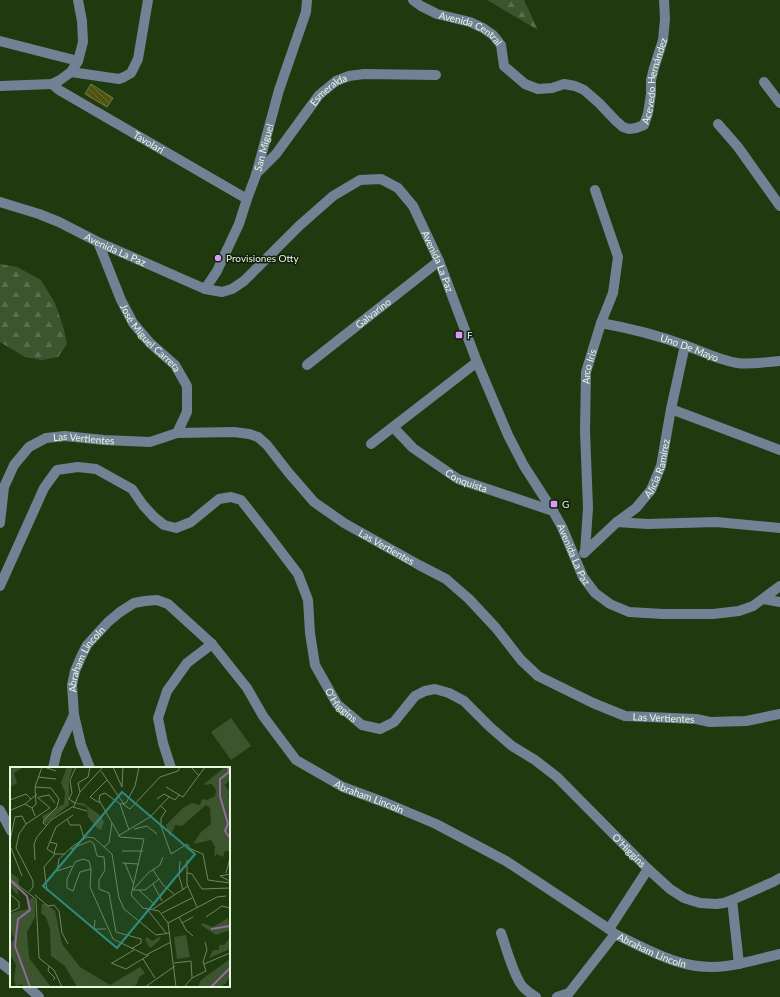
<svg xmlns="http://www.w3.org/2000/svg" width="780" height="997" font-family="Lato,sans-serif">
<style>
.forest{fill:url(#forest-firs)}
.pitch{fill:#3c552f}
.building{fill:url(#building-back-hatch);stroke:#737a46}
.lines{fill:none;stroke-linecap:round;stroke-linejoin:round}
.minor{stroke:#728194;stroke-width:10}
.poi-dot{fill:#db9af6;stroke:#121d0b;stroke-width:1.5}
.labels{text-anchor:middle;stroke-width:3;stroke-linejoin:round;paint-order:stroke}
.street-label{font-size:10px;fill:#e8f9e0;stroke:#121d0b}
.poi-label{font-size:10px;fill:#e8f9e0;stroke:#121d0b;text-anchor:start}
.inset-river{fill:none;stroke:#8f6b9e;stroke-width:2}
.inset-road{fill:none;stroke:#6f8663;stroke-width:1}
.view{fill:#308a7f;fill-opacity:0.15;stroke:#308a7f;stroke-width:2}
.inset-edge{fill:none;stroke:#e8f9e0;stroke-width:2}
</style>
<defs>
<pattern id="forest-firs" width="22" height="20" patternUnits="userSpaceOnUse"><rect width="22" height="20" fill="#3c552f"/><path d="M5 1l3.5 6h-7zM16 11l3.5 6h-7z" fill="#586e4d"/></pattern>
<pattern id="building-back-hatch" width="6" height="6" patternUnits="userSpaceOnUse"><rect width="6" height="6" fill="#4c5311"/><path d="M-1 5l2 2M0 0l6 6M5-1l2 2" fill="none" stroke="#666c33"/></pattern>
</defs>
<rect width="100%" height="100%" fill="#1f3a0f"/>
<g class="forest">
<path d="M487,0H524L538,30Z"/>
<path d="M0,264L17,267L41,280L55,303L63,326L67,344L58,357L42,360L25,357L0,342Z"/>
</g>
<path class="pitch" d="M231,718L251,746L231,760L211,732Z"/>
<path class="building" d="M91,84L113,98L107,107L85,94Z"/>
<g class="lines">
<g class="minor">
<path id="s1" d="M413,0L421,6L437,14L470,22L483,28L493,35L501,45L504,66L525,84L538,89L552,88L564,84L575,86L584,90L599,103L616,121L623,127L629,129L636,128L644,125L648,113L651,94V80L654,68L663,40L665,19L664,0"/>
<path d="M0,41L78,61"/>
<path d="M71,72L119,79L124,77L131,73L138,59L148,0"/>
<path d="M764,82L780,103"/>
<path id="s2" d="M52,84L59,90L247,199"/>
<path d="M0,86L52,84L60,80L71,72L78,61L83,42L82,21L78,0"/>
<path d="M718,124L738,147L780,206"/>
<path id="s3" d="M256,174L276,154L319,95L336,81L349,76L364,74L436,75"/>
<path id="s4" d="M0,202L39,214L59,222L98,242L205,289L222,292L232,289L244,281L299,226L333,196L360,180L381,179L398,188L413,206L439,261L477,362L508,435L524,466L553,511L562,527L583,577L595,593L610,604L629,612L663,614H713L739,611L753,606L780,586"/>
<path id="s5" d="M98,242L121,300L133,323L150,343L175,365L187,386V412L177,433"/>
<path id="s6" d="M205,289L217,271L239,224L247,199L256,175L279,90L306,12L307,0"/>
<path id="s7" d="M601,323C629,328 657,335 684,345C702,351 718,360 737,363C751,365 766,362 780,361"/>
<path id="s8" d="M307,365L439,261"/>
<path d="M671,409L780,450"/>
<path id="s9" d="M393,427L413,448L458,479L553,511"/>
<path d="M371,444L477,362"/>
<path d="M617,522L647,524L716,522L780,528"/>
<path id="s10" d="M0,523L4,487L14,465L29,447L46,438L65,436L104,440L150,442L177,433L234,432L249,434L258,437L267,445L288,472L314,502L344,523L419,565L446,579L469,599L496,628L521,660L538,676L593,703L625,716L696,719L710,722L746,721L780,714"/>
<path id="s11" d="M585,552L588,508L585,431L586,372L601,323L613,293L618,257L595,190"/>
<path id="s12" d="M584,553L617,522L636,508L651,490L661,466L671,409L685,345"/>
<path id="s13" d="M0,586L44,488L57,470L78,467L96,469L132,489L143,505L154,517L164,525L176,528L191,522L219,499L231,497L241,500L273,541L298,574L308,600L310,633L315,665L337,704L362,725L380,729L394,722L415,696L425,691L435,689L449,693L464,701L490,727L512,746L535,760L557,777L648,869L670,889L684,898L700,903L716,904L724,903L732,900L773,882L780,878"/>
<path d="M763,599L780,602"/>
<path d="M53,768L57,751L74,715"/>
<path id="s14" d="M90,768L81,745L74,715L72,685L75,671L81,657L87,645L108,622L120,612L134,603L145,601L157,600L168,604L212,644L247,688L263,716L296,760L343,787L386,803L436,824L506,861L609,929L615,934C651,951 684,972 726,966C744,964 762,958 780,954"/>
<path d="M171,768L163,743L158,718L167,691L187,663L212,644"/>
<path d="M0,810L11,831"/>
<path d="M732,900L739,964"/>
<path d="M609,929L648,869"/>
<path d="M501,933C506,947 514,977 523,987C527,991 531,994 536,997"/>
<path d="M0,962L11,971"/>
<path d="M27,986L39,997"/>
<path d="M557,997L569,993L615,934"/>
</g>
</g>
<g class="poi-dot">
<circle cx="218" cy="258" r="4"/>
<rect x="455" y="331" width="8" height="8" rx="2"/>
<rect x="550" y="500" width="8" height="8" rx="2"/>
</g>
<g class="labels">
<g class="street-label">
<text dy="4" stroke="none"><textPath href="#s1" startOffset="65">Avenida Central</textPath></text>
<text dy="4" stroke="none"><textPath href="#s1" startOffset="333">Acevedo Hernández</textPath></text>
<text dy="4" stroke="none"><textPath href="#s3" startOffset="112">Esmeralda</textPath></text>
<text dy="4" stroke="none"><textPath href="#s2" startOffset="113">Tavolari</textPath></text>
<text dy="4" stroke="none"><textPath href="#s6" startOffset="154">San Miguel</textPath></text>
<text dy="4" stroke="none"><textPath href="#s4" startOffset="125">Avenida La Paz</textPath></text>
<text dy="4" stroke="none"><textPath href="#s4" startOffset="544">Avenida La Paz</textPath></text>
<text dy="4" stroke="none"><textPath href="#s8" startOffset="84">Galvarino</textPath></text>
<text dy="4" stroke="none"><textPath href="#s5" startOffset="111">José Miguel Carrera</textPath></text>
<text dy="4" stroke="none"><textPath href="#s7" startOffset="92">Uno De Mayo</textPath></text>
<text dy="4" stroke="none"><textPath href="#s11" startOffset="186">Arco Iris</textPath></text>
<text dy="4" stroke="none"><textPath href="#s10" startOffset="141">Las Vertientes</textPath></text>
<text dy="4" stroke="none"><textPath href="#s12" startOffset="115">Alicia Ramírez</textPath></text>
<text dy="4" stroke="none"><textPath href="#s9" startOffset="92">Conquista</textPath></text>
<text dy="4" stroke="none"><textPath href="#s10" startOffset="489">Las Vertientes</textPath></text>
<text dy="4" stroke="none"><textPath href="#s4" startOffset="868">Avenida La Paz</textPath></text>
<text dy="4" stroke="none"><textPath href="#s14" startOffset="115">Abraham Lincoln</textPath></text>
<text dy="4" stroke="none"><textPath href="#s13" startOffset="581">O'Higgins</textPath></text>
<text dy="4" stroke="none"><textPath href="#s10" startOffset="825">Las Vertientes</textPath></text>
<text dy="4" stroke="none"><textPath href="#s14" startOffset="512">Abraham Lincoln</textPath></text>
<text dy="4" stroke="none"><textPath href="#s13" startOffset="954">O'Higgins</textPath></text>
<text dy="4" stroke="none"><textPath href="#s14" startOffset="835">Abraham Lincoln</textPath></text>
</g>
<g class="poi-label">
<text x="226" y="262">Provisiones Otty</text>
<text x="467" y="339">F</text>
<text x="562" y="508">G</text>
</g>
</g>
<g transform="translate(10 767)">
<rect width="220" height="220" fill="#1f3a0f"/>
<path d="M0,0H14L4,6L7,16L0,20ZM57,0H63L59,12V35L73,36L91,49L94,55L91,63L88,62L78,50L77,40L59,35V38L35,57L32,49L54,37L55,25L51,16ZM215,0H220V13L215,18L220,26L218,30L220,33V84H215L213,90L207,87L204,90L205,80L201,73L183,77L191,65L201,57L200,41L196,38L172,59L165,58L160,70L156,58L174,40L182,36L190,38L192,32L197,33L205,29L206,23L202,17L193,18ZM0,105L9,112L8,128L0,120ZM22,130L25,133V150L17,165L19,191L41,220H15L11,217L6,220L4,212L6,198L0,187V175L4,173L0,159V146L18,142L17,135ZM32,137H36L45,144L52,177L70,200L100,218L130,200L135,206L129,210L127,217L123,220H67L55,199L41,189L40,162L36,150L31,146ZM218,151L220,163L206,168L191,158L192,156L203,160ZM220,171V182L199,191L203,183H209V178H214ZM220,192V209L216,216L210,220H188L191,213Z" fill="#3c552f"/>
<path d="M151,169L149,174L140,181L135,173L137,170L142,174Z" fill="#3c552f"/>
<path d="M176,168L180,190L167,192L164,170Z" fill="#3c552f"/>
<path class="inset-river" d="M218,0L219,5L210,12V29L218,57L215,64L220,71M0,113L17,129L20,143L8,152L5,179L20,220M201,162L220,159M201,220L220,201"/>
<path class="inset-road" d="M34,0L46,4M103,0L112,20M129,0L125,19L116,36L110,37L95,26L90,28L89,33L110,70L134,72L121,128L133,141L149,144L158,156L166,220M181,0L189,9M91,4L114,37M28,10L46,12M25,20L41,21L49,32L47,40L34,53L33,56L36,58M112,20L113,0M156,20L173,30L195,0M70,25L68,16L78,10L80,0M29,30L39,28L45,36M147,32L154,27L165,33L169,28M0,33L16,27L21,32M65,36L59,32L62,26L60,13L66,0M90,36L80,30L97,13M15,37L27,27M110,37L119,63M113,37L120,42L150,10L168,4L170,0M151,39L156,44L151,51V59L161,87L177,77L181,82L193,87L198,113L220,116M63,40L77,44M22,41L26,37L25,20L32,0M1,43L15,37L22,41L25,49M57,52L60,58H70L74,71M124,62L137,59L147,67M108,69L140,50L159,30M0,74L5,50L12,49L16,57M40,75L47,77L44,86M94,80L99,76L102,56M1,81L12,109M6,81L9,67L16,57L40,41L27,30M6,81L23,114V120L19,125M61,82L80,74L84,77L87,89L94,90L95,103L89,113V122L99,126L106,165L131,172V176L121,182M112,84H133M55,87H45L37,82L46,60L63,48M25,93L24,77L27,70L41,53L64,39L70,25L93,0M177,93V117L187,140M170,94L169,109L173,123M112,96L128,97M115,96L123,116M62,99L47,104L49,92L63,79L77,70L84,71L102,87L109,131L114,142L146,168L160,166M81,102L70,105L63,124L57,121V112L65,95L73,92L79,94L81,102L80,120L103,172L136,188L161,175M143,103L153,118L164,127M177,106L182,107L192,122L220,121M216,106L220,91M220,107L210,109L220,114M0,112L26,132L29,191L44,203L52,220M143,117L152,134M123,123L138,106L150,98L153,90M123,123H135L149,112M129,123L145,138M37,124L34,100L45,87M0,127L9,135V141L0,145M25,128L38,139L44,138L49,144L52,166L58,177M137,142L156,166M143,142L178,119M152,146L182,131M169,150L176,163L183,169M196,150L212,139L220,141M85,153L84,162H96M158,156L207,130L216,129M172,156L183,150M133,192L145,211M101,196L116,202L139,188M102,196L124,183M164,196L181,194L182,211M194,197L220,186M39,199L38,204L45,211L43,213M135,220L165,199M174,220L182,211L196,204L193,195L197,183L195,175"/>
<path class="view" d="M112,25L185,87L107,181L33,119Z"/>
<rect width="220" height="220" class="inset-edge"/>
</g>
</svg>
